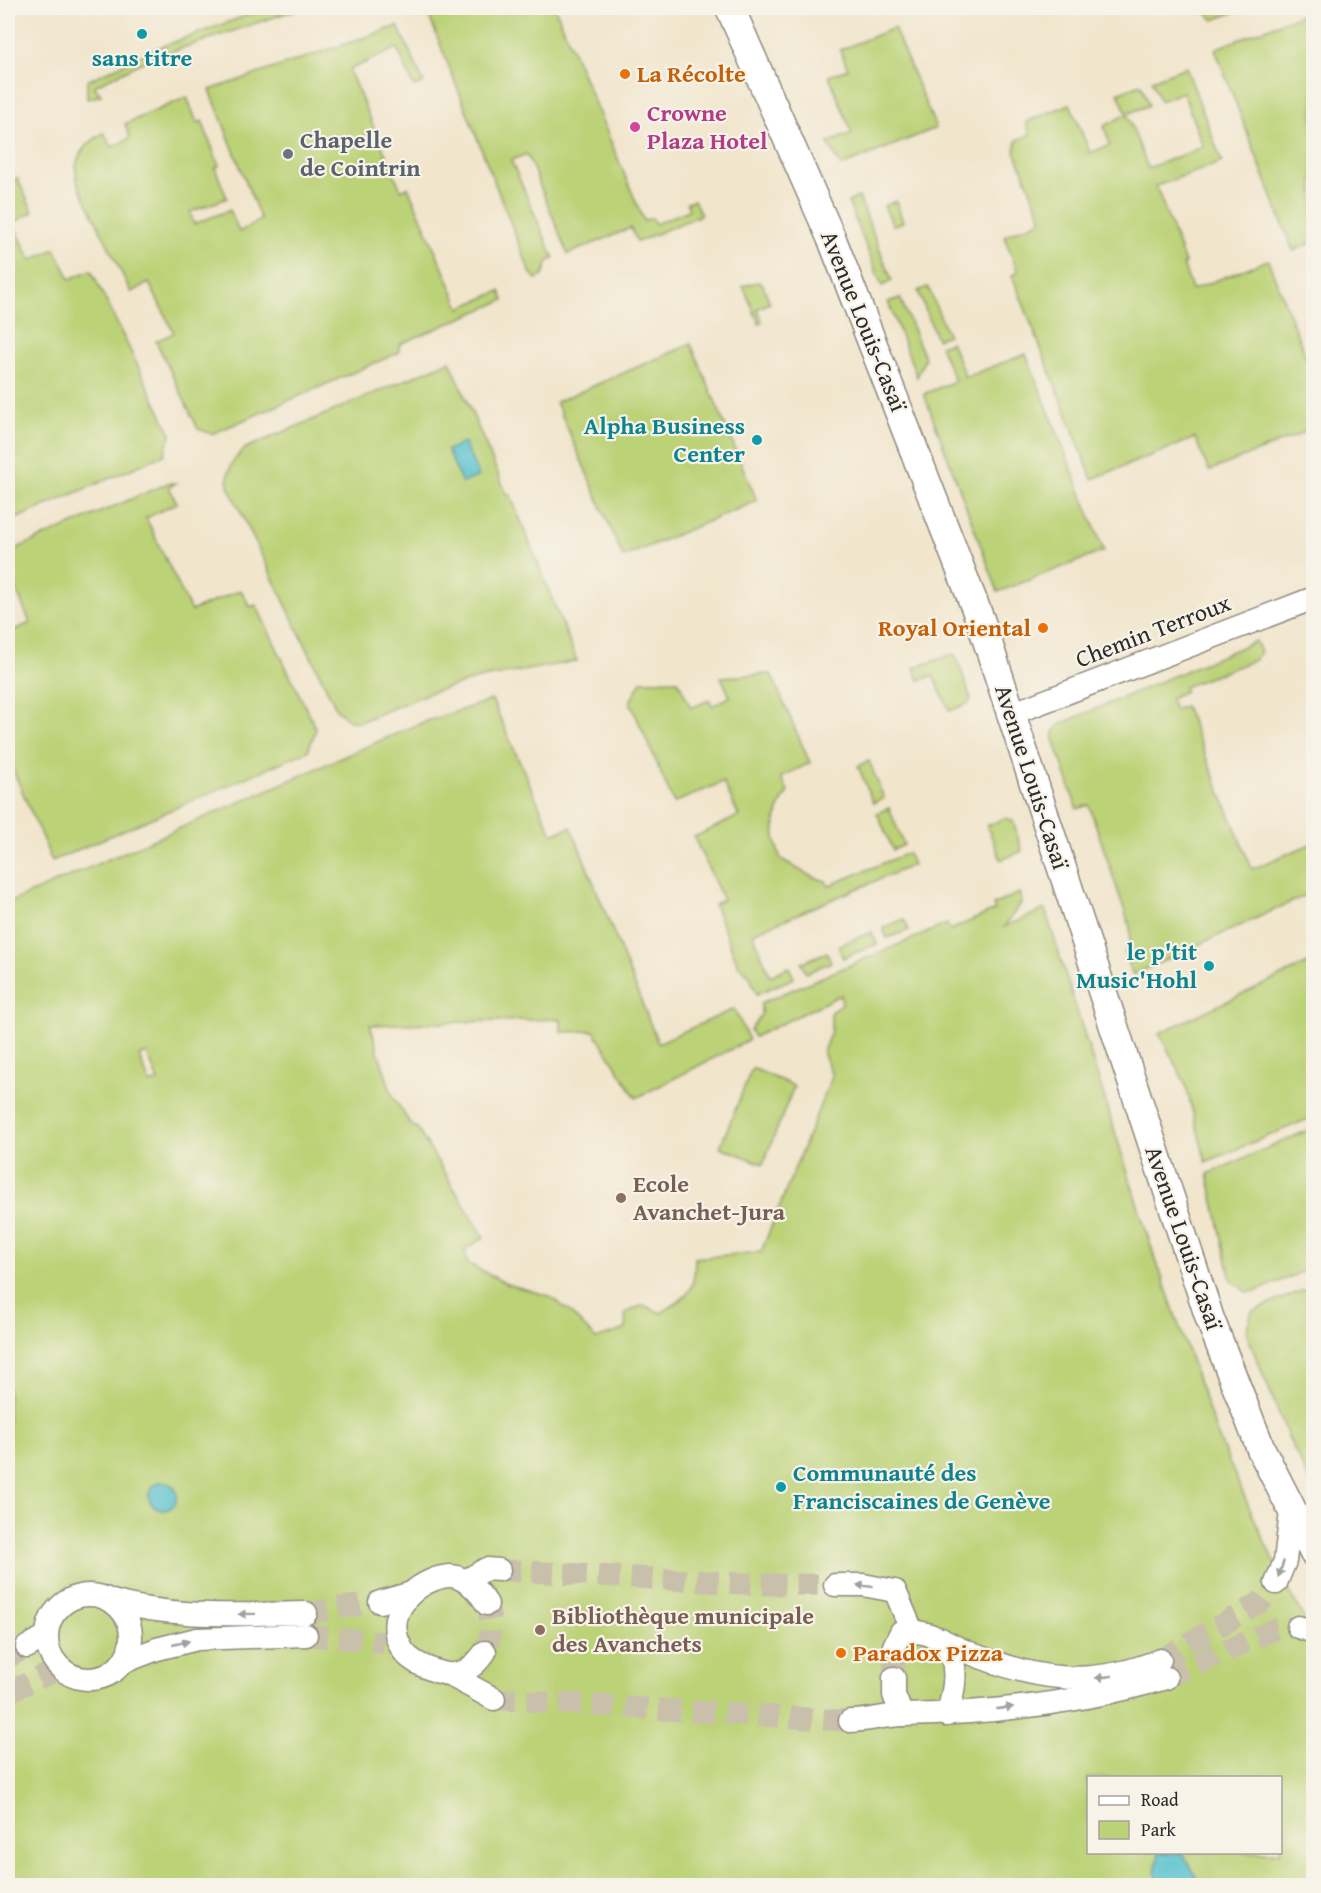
<svg xmlns="http://www.w3.org/2000/svg" width="1321" height="1893" font-family="'Gentium Book Plus',serif">
<style>
.green{fill:#bcd277;stroke:#747e51;stroke-width:1.5;fill-rule:evenodd}
.water{fill:#54c1ce;stroke:#40767c;stroke-width:1.5}
.lines{fill:none;stroke-linecap:round;stroke-linejoin:round}
.tertiary-tunnel{stroke:#c9c0ac;stroke-width:22;stroke-dasharray:22 11;stroke-linecap:butt}
.tertiary-casing{stroke:#8e887c;stroke-width:25}
.primary-casing{stroke:#8e887c;stroke-width:31}
.tertiary{stroke:#fff;stroke-width:22}
.primary{stroke:#fff;stroke-width:28}
.oneway{fill:#a0a0a0}
.culture-dot{fill:#0f9aa8;stroke:#f7f3e8;stroke-width:2}
.food-dot{fill:#e8710a;stroke:#f7f3e8;stroke-width:2}
.hotel-dot{fill:#d1479c;stroke:#f7f3e8;stroke-width:2}
.worship-dot{fill:#6b7280;stroke:#f7f3e8;stroke-width:2}
.education-dot{fill:#8d6e63;stroke:#f7f3e8;stroke-width:2}
.labels{text-anchor:middle;stroke-width:4.5;stroke-linejoin:round;paint-order:stroke}
.culture-label{font-size:24px;font-weight:bold;fill:#0d838f;stroke:#f7f3e8;text-anchor:end}
.food-label{font-size:24px;font-weight:bold;fill:#c56008;stroke:#f7f3e8;text-anchor:start}
.hotel-label{font-size:24px;font-weight:bold;fill:#b23c85;stroke:#f7f3e8;text-anchor:start}
.worship-label{font-size:24px;font-weight:bold;fill:#5b616d;stroke:#f7f3e8;text-anchor:start}
.street-label{font-size:24px;fill:#2b2b2b;stroke:#f7f3e8}
.education-label{font-size:24px;font-weight:bold;fill:#785e54;stroke:#f7f3e8;text-anchor:start}
</style>
<rect width="100%" height="100%" fill="#f7f3e8"/>
<filter id="ink" filterUnits="userSpaceOnUse"><feTurbulence type="fractalNoise" baseFrequency=".0167" numOctaves="2"/><feDisplacementMap in="SourceGraphic" scale="12" xChannelSelector="R" yChannelSelector="G"/><feConvolveMatrix kernelMatrix="1 2 1 2 8 2 1 2 1" color-interpolation-filters="sRGB"/></filter>
<filter id="wash" filterUnits="userSpaceOnUse"><feTurbulence type="fractalNoise" baseFrequency=".008" numOctaves="4" result="noise"/><feDisplacementMap in="SourceGraphic" scale="24" xChannelSelector="R" yChannelSelector="G"/><feGaussianBlur stdDeviation="1.35" result="paint"/><feColorMatrix in="noise" values="0 0 0 0 0 0 0 0 0 0 0 0 0 0 0 0 0 1.4 0 .05"/><feComposite in="paint" operator="in"/></filter>
<g filter="url(#wash)">
<rect width="100%" height="100%" fill="#f1e5cc"/>
<g class="green">
<path d="M267,8H301L147,60L94,86L101,95L87,99V81L155,49Z"/>
<path d="M453,8H555L644,221L652,218L655,224L689,210L687,203L694,200L701,215L637,242L631,228L568,254L527,154L511,160L554,259L548,261L543,276L536,279L530,272L429,16Z"/>
<path d="M1199,8H1245L1214,20Z"/>
<path d="M1313,10V242L1293,251L1215,49Z"/>
<path d="M398,26L424,83L414,87L397,48L349,70L401,190L408,187L460,308L500,291L504,300L400,344L398,353L212,434L198,429L156,341L174,333L149,283L131,292L78,184C71,158 83,145 104,133L112,147L130,138L125,124L187,97L197,123L202,121L219,166L215,168L227,198L190,212L194,224L230,210L239,232L261,220L210,90Z"/>
<path d="M894,28L936,128L841,166L828,143L852,133L829,76L848,69L840,50Z"/>
<path d="M1186,67L1222,162L1156,186L1185,263L1183,264L1192,290L1268,260L1313,375V429L1209,471L1195,438L1092,479L1012,275L1018,272L1004,236L1042,220L1015,151L1017,140L1030,135L1026,122L1070,104L1090,153L1110,145L1104,126L1127,114L1118,93L1141,84L1149,105L1127,114L1148,168L1203,147L1183,92L1160,101L1152,80Z"/>
<path d="M17,178L33,212L13,223L31,260L55,249L70,279L91,270L171,434L164,455L8,522V183Z"/>
<path d="M859,197L892,281L882,286L848,202Z"/>
<path d="M896,201L903,222L893,225L884,206Z"/>
<path d="M757,282L762,283L770,303L757,309L762,321L759,324L743,286Z"/>
<path d="M928,287L948,335L937,339L918,291Z"/>
<path d="M900,298L925,358L917,377L888,302Z"/>
<path d="M951,342L965,376L963,378L1026,354L1104,551L998,592L924,394L955,381L940,346Z"/>
<path d="M691,344L757,501L623,557L556,402Z"/>
<path d="M450,361L507,495L510,494L577,661L482,678L429,693L360,722L349,721L337,710L228,486C227,468 232,460 246,448Z"/>
<path d="M168,483H176L169,487L177,503L146,518L191,611L241,590L250,607L256,605L316,729L308,751L52,861L8,758V618L14,630L30,623L8,570V552Z"/>
<path d="M1256,641L1261,652L1255,660L1184,687L1185,691L1170,698L1175,710L1185,706L1252,869L1313,843V892L1133,975L1124,953L1130,942V927L1089,805L1077,809L1054,739V732L1060,724Z"/>
<path d="M953,654L957,658L971,699L969,703L950,711L933,676L919,680L914,668Z"/>
<path d="M771,674L810,763L781,777L788,791C773,813 771,836 781,859C800,869 803,875 826,881L828,886L908,853L913,865L753,933L770,976L789,967L794,978L757,994L749,975L738,965L714,904L723,900L694,837L739,816L723,782L674,803L630,702L641,681L678,680L691,708L709,700L712,706L730,697L721,677Z"/>
<path d="M492,700L552,834L571,827L658,1043L734,1009L749,1040L636,1098L594,1031L561,1032V1019L370,1025L392,1095L411,1125L417,1128L484,1237L465,1250L467,1263L507,1284L549,1296L568,1310L596,1339L626,1329L625,1313L643,1305L661,1313C689,1295 695,1293 695,1258L761,1252L832,1076L823,1052L831,1031V1012L842,1004L841,995L754,1037L750,1030L761,1015V1003L947,924L950,930L995,910L993,905L1019,893L1022,902L1004,927L1045,909L1148,1237L1218,1437L1267,1547L1313,1636V1885H8V903L421,723ZM147,1053L158,1081L150,1084L139,1056ZM1088,1778H1280V1852H1088Z"/>
<path d="M869,761L884,798L873,803L858,766Z"/>
<path d="M889,808L904,845L893,850L877,813Z"/>
<path d="M1005,818L1013,821L1022,851L1001,860L987,826Z"/>
<path d="M904,919L909,930L887,938L883,928Z"/>
<path d="M872,932L877,944L843,958L838,946Z"/>
<path d="M827,952L831,962L806,973L801,963Z"/>
<path d="M1313,961V1117L1206,1162L1185,1083L1159,1033Z"/>
<path d="M752,1068L794,1086L763,1164L720,1147Z"/>
<path d="M1313,1128V1267L1257,1291L1246,1292L1231,1280L1208,1174Z"/>
<path d="M1313,1286V1489L1289,1439L1246,1332L1252,1311Z"/>
</g>
<g class="water">
<path d="M464,443L479,476L462,483L447,450Z"/>
<circle cx="163" cy="1496" r="14"/>
<path d="M1159,1853H1183L1201,1885H1161L1155,1872Z"/>
</g>
</g>
<g filter="url(#ink)">
<g class="lines">
<g class="tertiary-tunnel">
<path d="M499,1570L752,1584L835,1585"/>
<path d="M306,1613L380,1602"/>
<path d="M306,1635L384,1643"/>
<path d="M485,1652C492,1635 492,1623 487,1604"/>
<path d="M8,1657L27,1647"/>
<path d="M1160,1660L1261,1602L1276,1583"/>
<path d="M894,1678V1646"/>
<path d="M1166,1678L1275,1629L1298,1627"/>
<path d="M8,1692L53,1672"/>
<path d="M494,1699L850,1721"/>
</g>
<defs>
<g id="tertiary">
<path d="M1011,714L1314,598"/>
<path d="M465,1581L486,1569L499,1570"/>
<path d="M1276,1583L1285,1561L1291,1512"/>
<path d="M835,1585H863L895,1591L912,1631"/>
<circle cx="89" cy="1637" r="42"/>
<path d="M108,1600C173,1619 239,1614 306,1613"/>
<path d="M380,1602L408,1594"/>
<path d="M1298,1627L1314,1632"/>
<path d="M941,1639C961,1659 955,1690 947,1715"/>
<path d="M894,1646L901,1632C929,1629 941,1641 965,1651C1034,1680 1089,1689 1160,1660"/>
<path d="M27,1647L46,1636"/>
<path d="M485,1652C474,1668 458,1679 439,1672C426,1668 407,1660 401,1647C384,1617 408,1589 435,1579C441,1577 451,1575 457,1577C470,1582 480,1593 487,1604"/>
<path d="M126,1661L157,1649L197,1639L306,1635"/>
<path d="M452,1676L494,1699"/>
<path d="M894,1678V1695L902,1715"/>
<path d="M850,1721C868,1721 886,1715 904,1715C992,1713 1082,1703 1166,1678"/>
</g>
<path id="primary" d="M730,8L833,242L981,622L1210,1319L1261,1449L1314,1553"/>
</defs>
<use href="#tertiary" class="tertiary-casing"/>
<use href="#primary" class="primary-casing"/>
<use href="#tertiary" class="tertiary"/>
<use href="#primary" class="primary"/>
</g>
<defs><path id="oneway-solid" d="M-6-.8H1V-3.2L6.5 0L1 3.2V.8H-6Z" transform="scale(1.5)"/></defs>
<g class="oneway">
<use href="#oneway-solid" transform="translate(1281 1569) rotate(109)"/>
<use href="#oneway-solid" transform="translate(865 1586) rotate(-174)"/>
<use href="#oneway-solid" transform="translate(247 1614) rotate(179)"/>
<use href="#oneway-solid" transform="translate(181 1643) rotate(-13)"/>
<use href="#oneway-solid" transform="translate(1104 1677) rotate(172)"/>
<use href="#oneway-solid" transform="translate(1005 1708) rotate(-8)"/>
</g>
</g>
<g class="culture-dot">
<circle cx="142" cy="34" r="6"/>
<circle cx="757" cy="440" r="6"/>
<circle cx="1209" cy="966" r="6"/>
<circle cx="781" cy="1487" r="6"/>
</g>
<g class="food-dot">
<circle cx="625" cy="74" r="6"/>
<circle cx="1043" cy="628" r="6"/>
<circle cx="841" cy="1653" r="6"/>
</g>
<circle class="hotel-dot" cx="635" cy="127" r="6"/>
<circle class="worship-dot" cx="288" cy="154" r="6"/>
<g class="education-dot">
<circle cx="621" cy="1198" r="6"/>
<circle cx="540" cy="1630" r="6"/>
</g>
<g class="labels">
<g class="culture-label">
<text x="142" y="66" text-anchor="middle">sans titre</text>
<text x="745" y="434">Alpha Business<tspan x="745" dy="28">Center</tspan></text>
<text x="1197" y="960">le p'tit<tspan x="1197" dy="28">Music'Hohl</tspan></text>
<text x="793" y="1481" text-anchor="start">Communauté des<tspan x="793" dy="28">Franciscaines de Genève</tspan></text>
</g>
<g class="food-label">
<text x="637" y="82">La Récolte</text>
<text x="1031" y="636" text-anchor="end">Royal Oriental</text>
<text x="853" y="1661">Paradox Pizza</text>
</g>
<g class="hotel-label">
<text x="647" y="121">Crowne<tspan x="647" dy="28">Plaza Hotel</tspan></text>
</g>
<g class="worship-label">
<text x="300" y="148">Chapelle<tspan x="300" dy="28">de Cointrin</tspan></text>
</g>
<g class="street-label">
<text transform="translate(864 321) rotate(68)" y="8">Avenue Louis-Casaï</text>
<text transform="translate(1153 631) rotate(-21)" y="8">Chemin Terroux</text>
<text transform="translate(1032 777) rotate(72)" y="8">Avenue Louis-Casaï</text>
<text transform="translate(1184 1238) rotate(71)" y="8">Avenue Louis-Casaï</text>
</g>
<g class="education-label">
<text x="633" y="1192">Ecole<tspan x="633" dy="28">Avanchet-Jura</tspan></text>
<text x="552" y="1624">Bibliothèque municipale<tspan x="552" dy="28">des Avanchets</tspan></text>
</g>
</g>
<rect width="1321" height="1893" fill="none" stroke="#f7f3e8" stroke-width="30"/>
<rect x="1087" y="1776" width="195" height="78" fill="#f7f3e8" stroke="#a5a39c" stroke-width="1.5"/>
<rect x="1099" y="1796" width="30" height="9" fill="#ffffff" stroke="#a5a39c" stroke-width="1.5"/>
<text x="1141" y="1806" font-size="18" fill="#2b2b2b">Road</text>
<rect x="1099" y="1821" width="30" height="18" fill="#bcd277" stroke="#a5a39c" stroke-width="1.5"/>
<text x="1141" y="1836" font-size="18" fill="#2b2b2b">Park</text>
</svg>
